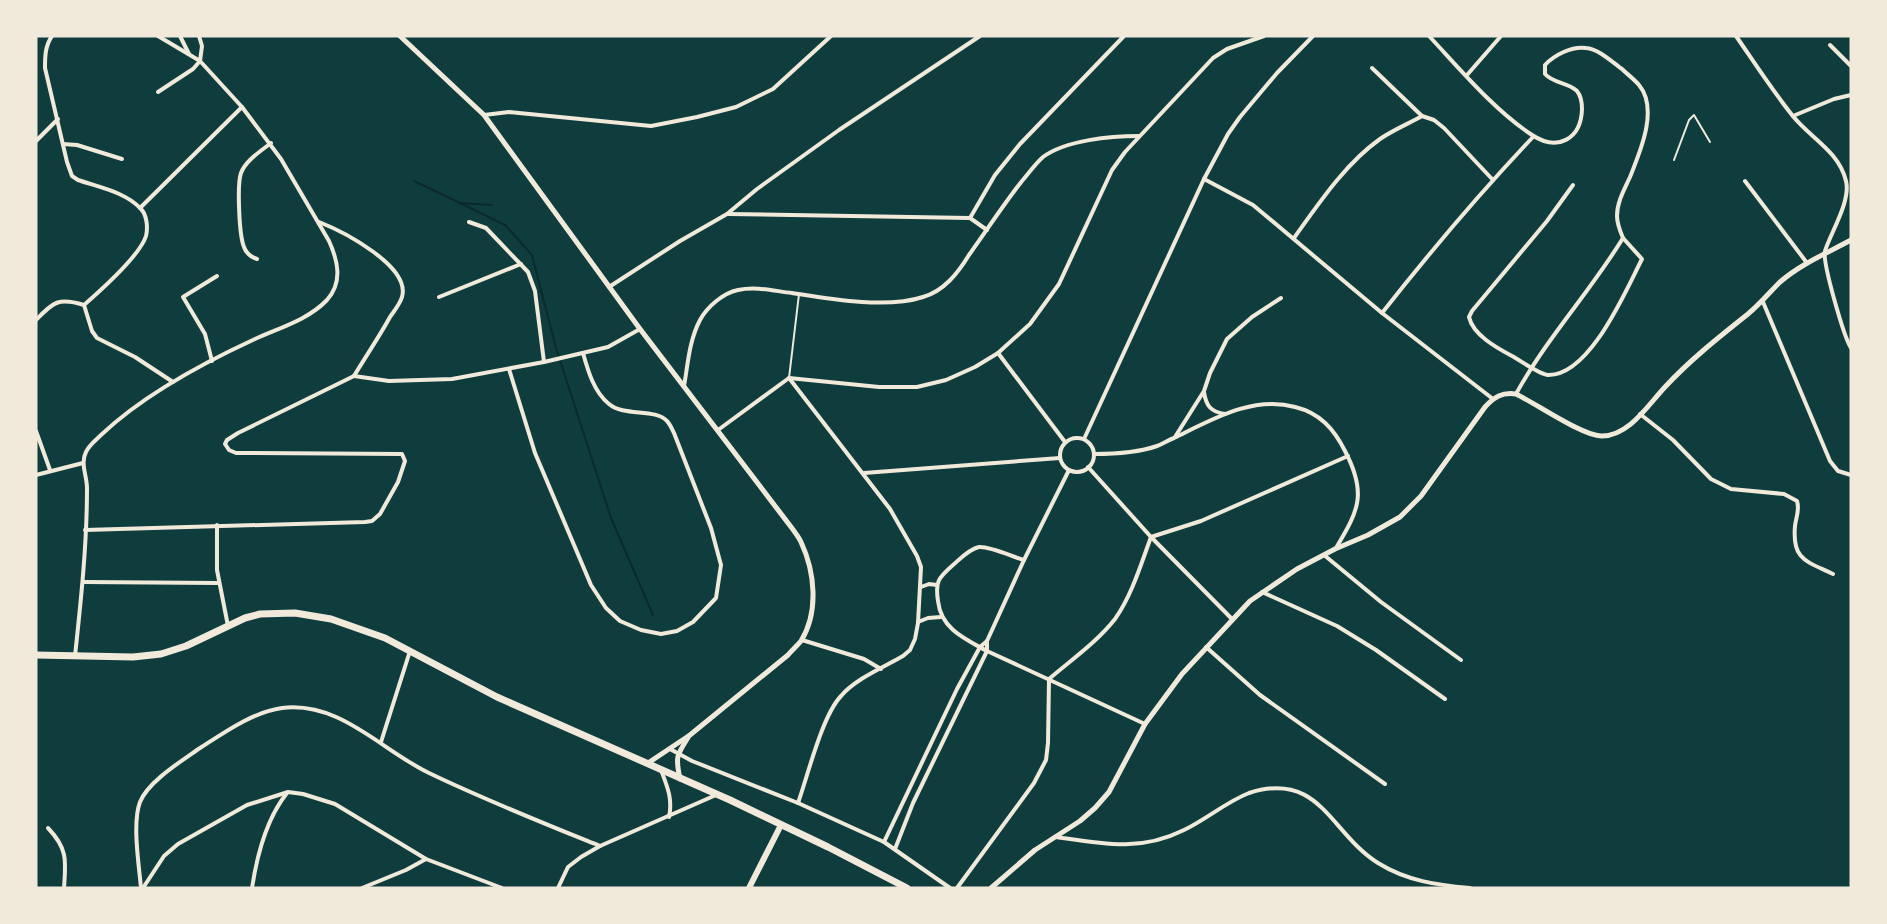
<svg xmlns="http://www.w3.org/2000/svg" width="1887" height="924" font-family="'Crimson Pro',serif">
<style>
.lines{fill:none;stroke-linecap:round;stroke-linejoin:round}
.stream{stroke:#0a2a2b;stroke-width:2}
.service{stroke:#f1e9da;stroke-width:2}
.minor{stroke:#f1e9da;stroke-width:4}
.tertiary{stroke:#f1e9da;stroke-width:5}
.secondary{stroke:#f1e9da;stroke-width:6}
.primary{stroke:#f1e9da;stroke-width:7}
</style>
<rect width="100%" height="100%" fill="#0f3d3e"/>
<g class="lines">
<g class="stream">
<path d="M414,181L460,203L492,205"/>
<path d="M460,203L505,225L532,255L556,348L611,518L653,615"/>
</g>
<g class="service">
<path d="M1674,160L1689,120L1694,115L1710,142"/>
<path d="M789,378L799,294"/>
</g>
<g class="minor">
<path d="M180,36L189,54"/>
<path d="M199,36L202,46L200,61"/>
<path d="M1429,36C1460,69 1494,110 1532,135C1558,152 1581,139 1582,109C1582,102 1581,96 1577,91C1568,82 1554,84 1545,74V65C1554,55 1572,46 1586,48C1599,49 1612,62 1622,69C1627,74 1634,79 1639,85C1659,109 1640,152 1630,177C1624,190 1617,202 1617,216C1617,224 1620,231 1623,238C1590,292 1546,339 1516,394"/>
<path d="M1736,36C1754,62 1772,90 1792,115C1810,138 1839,151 1846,181C1851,201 1831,232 1825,251C1822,262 1844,337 1851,348"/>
<path d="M1830,45L1851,66"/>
<path d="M1372,68L1422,116L1434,120L1444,128L1493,180"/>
<path d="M1467,75L1501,36"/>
<path d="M158,92L193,69L200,61"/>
<path d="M484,115L509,112L651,126L697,117L736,107L773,89L831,36"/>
<path d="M1793,116L1834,99L1851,95"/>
<path d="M36,141L58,119"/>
<path d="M63,144L77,145L122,159"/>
<path d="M1204,179L1253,205L1382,313L1493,399"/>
<path d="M1745,181L1807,263"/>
<path d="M1573,185L1547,221L1472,311L1469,317C1473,335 1497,348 1512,356C1521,361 1539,374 1548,375C1590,376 1626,290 1642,259L1623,238"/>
<path d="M140,208L242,107"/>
<path d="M728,214L970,218"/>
<path d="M319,222C342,231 411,266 402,297C400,304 394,311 390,317C379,337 366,356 354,376"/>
<path d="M469,222L486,228L528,272L535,291L544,362"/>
<path d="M987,230L970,218L995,175L1020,144L1124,36"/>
<path d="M1294,238C1319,203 1345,164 1380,139C1393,130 1408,124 1422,116"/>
<path d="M257,259C251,257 246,253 244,247C239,235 237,184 241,173C246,160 261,151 271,143"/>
<path d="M609,287L680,241L727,214L757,189L839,130L980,36"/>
<path d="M439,297L521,264"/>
<path d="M1763,302L1830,461L1838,471L1851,475"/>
<path d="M84,305L92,331L97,338L135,357L173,382"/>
<path d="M1382,313C1430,252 1480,193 1533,137"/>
<path d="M36,320C53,302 59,297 84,305C100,291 140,255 146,236C148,228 147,215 141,209C126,192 98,187 78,180L72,176L67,162L45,68C45,57 45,46 52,36"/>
<path d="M998,353L1065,442"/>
<path d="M212,361L205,334L183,297L217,276"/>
<path d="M509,369L535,453L591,585L606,608L620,621L641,630L661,634L677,631L693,622L716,598L721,565L711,528L674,433C672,429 670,424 667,421C655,408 624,417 609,404C594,392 588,371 583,353"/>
<path d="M354,376L389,381L452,379L544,362L608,347L640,329"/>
<path d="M789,378L879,387H917L946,380L975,367L998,353L1030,324L1059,284L1112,170L1125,152L1213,58L1227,49L1264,36"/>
<path d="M684,386C688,364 689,341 700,320C707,307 723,293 738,290C756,286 774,291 792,293C830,299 886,309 923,297C944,291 958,273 969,255C987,230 1003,205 1022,181C1029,173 1035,164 1043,157C1066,140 1111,136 1139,136"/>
<path d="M1204,392C1206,406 1211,412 1225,414"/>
<path d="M1640,414L1673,440L1711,479L1731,489L1784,494L1797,501C1800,510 1796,517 1795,526C1792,560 1806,561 1833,574"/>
<path d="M718,430L789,378L890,509L917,556L921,567L918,623L915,639L910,650L903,656C884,667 855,679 841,696C822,716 808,775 798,803"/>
<path d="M36,431L50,470"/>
<path d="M1175,437L1204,391L1210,373L1227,339L1252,317L1281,298"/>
<circle cx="1077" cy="455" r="17"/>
<path d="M1084,439L1204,179L1228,134L1240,117L1277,73L1313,36"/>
<path d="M1094,454C1115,454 1137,453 1157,446C1163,444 1168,440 1174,438C1211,420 1253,395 1295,407C1320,413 1334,429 1345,451C1367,493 1359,510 1336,548"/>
<path d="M1088,467L1151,537L1232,619"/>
<path d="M864,473L1060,458"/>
<path d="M36,475L83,463"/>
<path d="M217,525V570L228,626"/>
<path d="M85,530L365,522L372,521L380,514L398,482L405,461L402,454L236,453L229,450L225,444L227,440L238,433L354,376"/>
<path d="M1324,555L1381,602L1461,660"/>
<path d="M1024,560C1013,557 990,546 979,547C969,549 960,559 953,565C938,578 935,582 938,601C941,629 965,639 987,651L1145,724"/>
<path d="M83,582L218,583"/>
<path d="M921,587L929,584L937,585"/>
<path d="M1262,592L1337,626L1376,650L1445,699"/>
<path d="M918,622L928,618L941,617"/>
<path d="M802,640L864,659L881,669"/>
<path d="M1206,647L1260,695L1385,784"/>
<path d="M75,656C81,600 87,544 87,488C87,476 80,463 86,452C89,445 96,440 101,435C142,396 203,363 255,339C279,328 308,320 327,300C343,282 338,261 329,241L281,159L242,107L200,61L158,36"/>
<path d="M381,742L410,651"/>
<path d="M670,749L692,761L798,803L884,842L950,888"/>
<path d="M661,770C667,786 673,799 669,817"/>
<path d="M48,828C68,849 66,861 64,888"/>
<path d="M1056,837C1103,844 1140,852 1184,830C1207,819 1226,802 1249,793C1320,770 1330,833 1378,863C1407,881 1437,885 1470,888"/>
<path d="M884,842L957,689L980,647L987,641L1024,560L1069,470"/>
<path d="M895,849L913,803L987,651V641"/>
<path d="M141,888C139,865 132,823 140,802C148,782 180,762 197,750C222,734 252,712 282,708C340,701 381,750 429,773C485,800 543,823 600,846"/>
<path d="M143,888L164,856L178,844L247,805L288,792L303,794L335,804L426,859L502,888"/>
<path d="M252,888C257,855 266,819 287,793"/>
<path d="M362,888L406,870L426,859"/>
<path d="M558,888L568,867L581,857L600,846L716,795"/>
<path d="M957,888L1034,783L1046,760L1048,743L1049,679C1071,660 1097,642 1115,619C1132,595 1141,564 1151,537L1201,521L1348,456"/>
</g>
<g class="tertiary">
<path d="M400,36L484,115L640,329L785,519C790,526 797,534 801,542C815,572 819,612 801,641C797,646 792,650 788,655L690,735L648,763"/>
<path d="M680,779C675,756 677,755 689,736"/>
<path d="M991,888L1035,850L1080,821L1095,808L1109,792L1145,724L1182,674L1250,601L1297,569L1335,549L1368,535L1400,517L1421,496L1485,407C1494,397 1502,392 1516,394C1535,403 1584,437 1602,436C1629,436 1648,405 1665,387C1690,360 1719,337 1748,314C1760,304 1769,293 1780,282C1801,264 1827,253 1851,240"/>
</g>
<path class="secondary" d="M749,888L781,825"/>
<path class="primary" d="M36,655L133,657L161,654L186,646L245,618L260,614L295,613L331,619L385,638L497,697L730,800L828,847L907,888"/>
</g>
<rect width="1887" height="924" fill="none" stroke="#f1e9da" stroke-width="75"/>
</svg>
